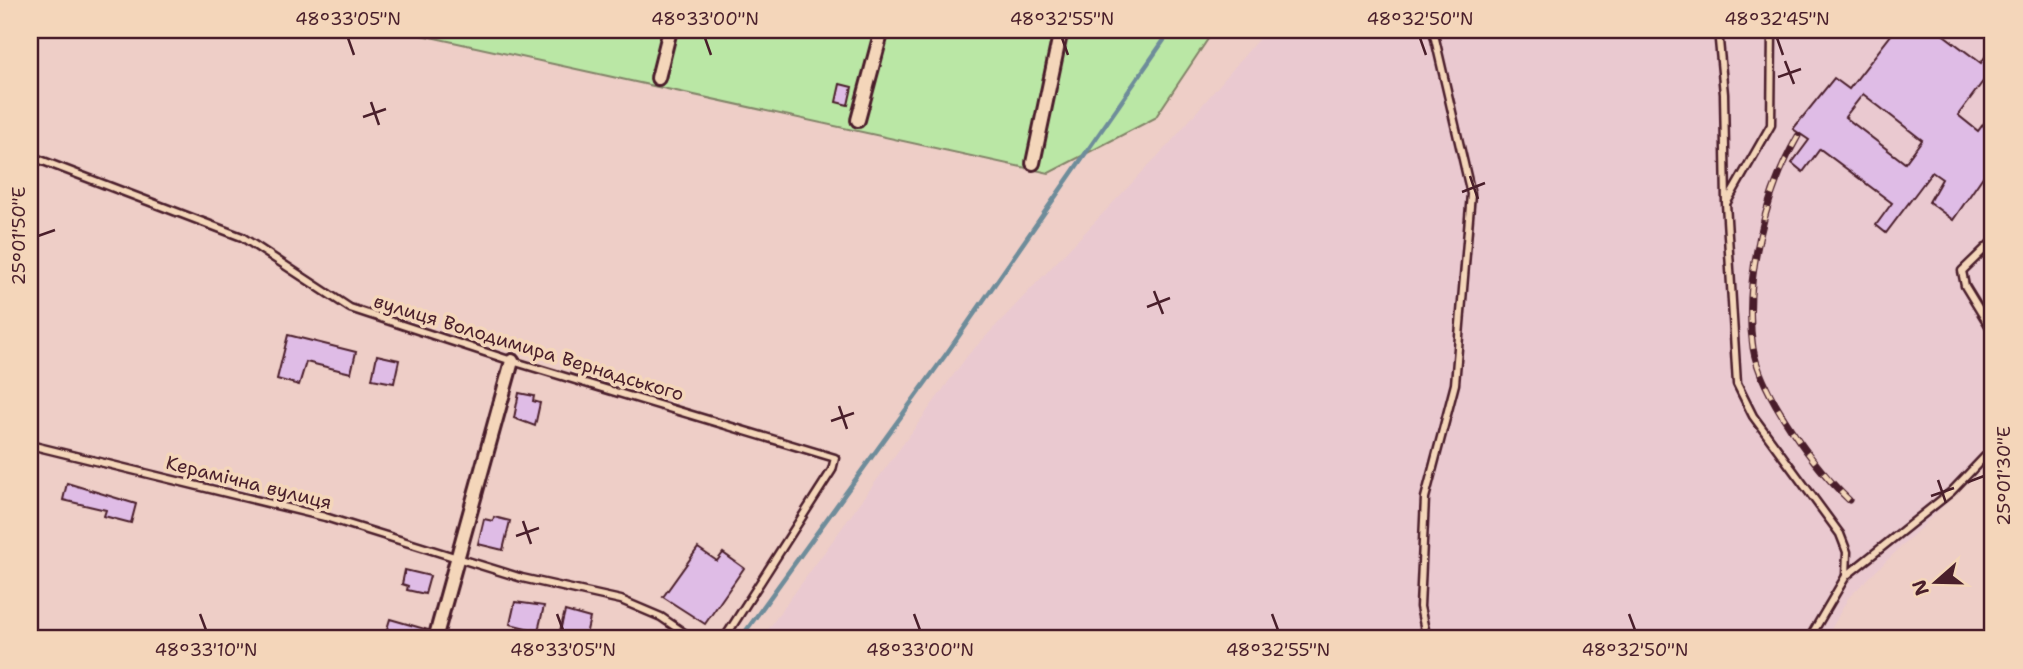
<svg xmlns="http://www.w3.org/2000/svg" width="2023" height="669" font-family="'Shantell Sans',sans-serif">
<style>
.built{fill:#eac9d0}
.green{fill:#bae7a5;stroke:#828368;stroke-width:2}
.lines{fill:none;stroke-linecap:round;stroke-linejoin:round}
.stream{stroke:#6e8c9a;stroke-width:4.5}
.building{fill:#dfbce6;stroke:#4a1f2b;stroke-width:2;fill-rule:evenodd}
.service-casing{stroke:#4a1f2b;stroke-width:11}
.minor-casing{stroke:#4a1f2b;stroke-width:18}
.service{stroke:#f4d6ba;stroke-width:6}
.minor{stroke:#f4d6ba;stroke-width:12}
.rail-casing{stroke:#4a1f2b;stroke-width:7}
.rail{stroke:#f4d6ba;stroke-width:4.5;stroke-dasharray:13;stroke-linecap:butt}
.ticks{fill:none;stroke:#4a1f2b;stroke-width:2.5}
.labels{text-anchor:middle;stroke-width:7;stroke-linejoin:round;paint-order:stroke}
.street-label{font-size:19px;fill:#4a1f2b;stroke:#f4d6ba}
.neatline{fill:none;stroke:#4a1f2b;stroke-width:2.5}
.ticks-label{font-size:18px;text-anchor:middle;fill:#4a1f2b}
</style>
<rect width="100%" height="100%" fill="#eecec7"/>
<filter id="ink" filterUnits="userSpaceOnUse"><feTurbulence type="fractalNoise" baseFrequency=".0143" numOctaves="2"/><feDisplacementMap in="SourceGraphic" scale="14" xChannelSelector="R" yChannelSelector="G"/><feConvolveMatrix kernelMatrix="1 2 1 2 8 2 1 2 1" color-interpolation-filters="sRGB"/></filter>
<g filter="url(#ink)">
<path class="built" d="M1266,30H1993V458L1848,598L1826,639H761L968,355L1171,142Z"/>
<path class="green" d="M273,30H1214L1155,118L1049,173L412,33Z"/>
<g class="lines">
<path class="stream" d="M740,639L947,353L1171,30"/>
</g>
<g class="building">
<path d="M1895,30H1937L1981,63L1985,57L1993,63V68L1958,115L1978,131L1993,111V162L1953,220L1929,202L1942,179L1932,172L1886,233L1876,225L1892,203L1820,149L1803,172L1792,163L1809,140L1793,129L1834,78L1849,89ZM1863,94L1922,140L1905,163L1845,117Z"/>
<path d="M840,84L852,87L848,105L836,102Z"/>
<path d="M288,335L356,352L351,373L306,362L299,385L277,379Z"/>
<path d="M377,355L399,360L394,383L372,379Z"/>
<path d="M519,393L534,396L533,401L540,403L535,426L514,418Z"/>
<path d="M67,483L136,504L131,523L104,516L106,510L63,500Z"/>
<path d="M494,517L510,521L503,550L478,544L484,519L493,521Z"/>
<path d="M698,548L717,561L723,553L744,568L705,624L663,597Z"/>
<path d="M405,570L430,576L425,594L407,590L408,586L402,584Z"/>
<path d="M515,602L544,606L538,631L510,624Z"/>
<path d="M565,611L590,618L585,639L559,635Z"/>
<path d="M390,619L428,630L425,639H384Z"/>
</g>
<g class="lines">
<defs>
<g id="service">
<path d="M1718,30L1724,94L1726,203L1737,384L1753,416L1840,534L1847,552L1846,576"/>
<path d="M30,156L242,237L350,308L512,361L835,458L832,470L724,639"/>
<path d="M1727,202L1771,125L1772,30"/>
<path d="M1993,241L1962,271L1965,286L1993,332"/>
<path d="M30,445L325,517L522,578L621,600L661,617L693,639"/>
<path d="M1427,639L1420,607L1425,498L1455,384L1471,194L1433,30"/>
<path d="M1809,639L1846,576L1951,492L1993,448"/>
</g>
<g id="minor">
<path d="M658,78L670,30"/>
<path d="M858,120L882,30"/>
<path d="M1033,163L1061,30"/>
<path d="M435,639L512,361"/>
</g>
</defs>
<use href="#service" class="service-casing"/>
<use href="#minor" class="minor-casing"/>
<use href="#service" class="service"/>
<use href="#minor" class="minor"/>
<defs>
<path id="rail" d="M1798,136C1765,193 1743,281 1753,348C1761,395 1815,468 1849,500"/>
</defs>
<use href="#rail" class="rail-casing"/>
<use href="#rail" class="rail"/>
</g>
</g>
<path class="ticks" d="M348,38L354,55M705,38L711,55M1062,38L1068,55M1420,38L1426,55M1777,38L1783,55M1785,61L1794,84M1778,77L1801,69M371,102L379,125M363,117L386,109M1470,176L1478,199M1462,192L1485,183M38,236L55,230M1154,291L1163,314M1147,307L1170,298M839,406L847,429M831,421L854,413M1938,480L1946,503M1968,482L1984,476M1931,496L1954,488M523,521L531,544M516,536L539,528M200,614L206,630M557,614L563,630M914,614L920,630M1272,614L1278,630M1629,614L1635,630"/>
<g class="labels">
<g class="street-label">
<text transform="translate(529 347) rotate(17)" y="7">вулиця Володимира Вернадського</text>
<text transform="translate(249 482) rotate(14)" y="7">Керамічна вулиця</text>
</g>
</g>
<rect width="2023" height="669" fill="none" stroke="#f4d6ba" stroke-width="77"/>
<g transform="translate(1936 582) rotate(250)" stroke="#f4d6ba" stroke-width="5" paint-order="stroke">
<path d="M0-5L12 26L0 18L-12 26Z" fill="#4a1f2b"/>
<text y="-10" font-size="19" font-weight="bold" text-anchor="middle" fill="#4a1f2b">N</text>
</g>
<rect x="38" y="38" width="1946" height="592" class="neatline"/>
<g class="ticks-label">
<text x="348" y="25">48°33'05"N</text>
<text x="705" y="25">48°33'00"N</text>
<text x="1062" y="25">48°32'55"N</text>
<text x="1420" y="25">48°32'50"N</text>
<text x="1777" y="25">48°32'45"N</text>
<text transform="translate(19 236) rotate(-90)" y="6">25°01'50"E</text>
<text transform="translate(2004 476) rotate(-90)" y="6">25°01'30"E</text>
<text x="206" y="656">48°33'10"N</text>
<text x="563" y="656">48°33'05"N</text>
<text x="920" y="656">48°33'00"N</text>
<text x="1278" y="656">48°32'55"N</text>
<text x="1635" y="656">48°32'50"N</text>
</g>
</svg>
